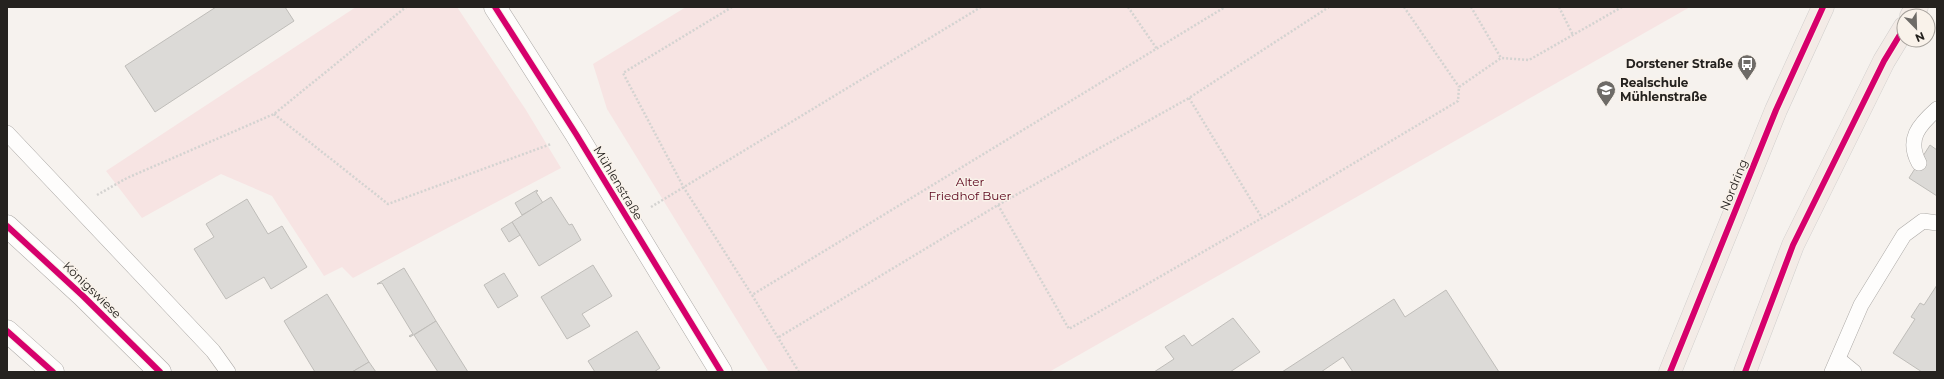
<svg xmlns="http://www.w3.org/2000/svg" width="1944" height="379" font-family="Montserrat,sans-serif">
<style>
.green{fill:#f7e4e3}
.building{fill:#dcdad7;stroke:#bfbdb9}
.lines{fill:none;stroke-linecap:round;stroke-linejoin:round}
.lane-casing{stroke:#adaaa7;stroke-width:16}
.street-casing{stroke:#adaaa7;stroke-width:23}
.secondary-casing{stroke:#adaaa7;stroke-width:23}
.primary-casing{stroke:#d0cecc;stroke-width:23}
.path{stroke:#d4d3d1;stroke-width:2.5;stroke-dasharray:2 2;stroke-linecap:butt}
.lane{stroke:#fefdfc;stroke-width:15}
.street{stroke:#fefdfc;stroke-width:22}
.secondary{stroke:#fefdfc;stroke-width:22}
.primary{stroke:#f3ebe6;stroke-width:22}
.cycleway-casing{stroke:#f9f2ea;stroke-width:8}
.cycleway{stroke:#d6006c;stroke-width:6}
.labels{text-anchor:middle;stroke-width:3;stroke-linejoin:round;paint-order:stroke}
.poi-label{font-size:12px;font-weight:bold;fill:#25221f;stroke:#f9f2ea;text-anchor:end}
.park-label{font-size:12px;fill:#5b0219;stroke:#f9f2ea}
.street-label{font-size:12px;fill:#25221f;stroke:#f9f2ea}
</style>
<rect width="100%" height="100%" fill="#f6f2ee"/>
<g class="green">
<path d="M356,7H457L526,110L561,168L353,278L342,267L324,276L272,196L221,174L142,218L106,171Z"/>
<path d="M686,7H1690L1049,372H769L607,109L593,64Z"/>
</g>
<g class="building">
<path d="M216,7H285L294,21L155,112L125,66Z"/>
<path d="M1930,145L1937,150V196L1909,178Z"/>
<path d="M537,190L538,191L536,192L543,203L522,215L515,203Z"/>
<path d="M551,197L569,225L572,224L581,240L539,266L512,222Z"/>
<path d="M247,199L268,234L282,226L307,267L271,289L264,277L226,299L194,249L214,237L206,224Z"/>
<path d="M512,222L520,235L509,242L501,229Z"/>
<path d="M593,265L612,296L582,314L590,326L567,339L541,297Z"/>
<path d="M404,268L436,321L410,337L409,336L413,334L382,283L377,284Z"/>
<path d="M504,273L518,296L498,308L484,285Z"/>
<path d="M1937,285V372H1922L1893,353L1915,319L1911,317L1920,303L1924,305Z"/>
<path d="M1446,290L1499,372H1353L1343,357L1321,372H1282L1394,299L1405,317Z"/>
<path d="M327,294L369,362L352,372H315L284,321Z"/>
<path d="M1233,318L1260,352L1230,372H1154L1174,359L1165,347L1184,335L1192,346Z"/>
<path d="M436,321L468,372H438L414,335Z"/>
<path d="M637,331L660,368L654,372H595L588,361Z"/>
<path d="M369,362L376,372H352Z"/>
</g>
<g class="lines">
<defs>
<g id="lane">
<path d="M7,133L213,351L228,372"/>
<path d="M1919,163C1906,139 1919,125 1937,109"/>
<path d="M1838,359L1854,372"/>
<path d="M1832,372L1861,305L1904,235L1923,221L1937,223"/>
</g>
<path id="street" d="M495,7L576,134L721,372"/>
<g id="secondary">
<path d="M7,226L83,296L160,372"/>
<path d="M7,331L53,372"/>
</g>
<g id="primary">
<path d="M1911,16L1917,7"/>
<path d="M1670,372L1776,110L1823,7"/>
<path d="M1745,372L1793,245L1884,61L1904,28"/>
</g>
</defs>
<use href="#lane" class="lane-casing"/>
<use href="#street" class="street-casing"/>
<use href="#secondary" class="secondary-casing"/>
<use href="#primary" class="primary-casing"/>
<g class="path">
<path d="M732,7L623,73L684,188L752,295"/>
<path d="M1128,7L1157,49"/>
<path d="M1404,7L1459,87"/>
<path d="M1471,7L1501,58"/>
<path d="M1559,7L1573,35"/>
<path d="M1189,98L1262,218"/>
<path d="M274,114L388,204L551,144"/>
<path d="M97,195L127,178L274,114L406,7"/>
<path d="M998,205L1069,329L1262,218L1458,101L1459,87L1501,58L1529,60L1622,7"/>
<path d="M651,207L981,7"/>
<path d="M779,337L998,205L1189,98L1329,7"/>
<path d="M799,372L752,295L1225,7"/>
</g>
<use href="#lane" class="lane"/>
<use href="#street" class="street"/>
<use href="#secondary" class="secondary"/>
<use href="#primary" class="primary"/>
<defs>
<g id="cycleway">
<path d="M495,7L576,134L721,372"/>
<path d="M7,226L83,296L160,372"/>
<path d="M7,331L53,372"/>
<path d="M1670,372L1776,110L1823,7"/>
<path d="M1745,372L1793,245L1884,61L1904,28"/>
</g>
</defs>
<use href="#cycleway" class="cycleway-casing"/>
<use href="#cycleway" class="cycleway"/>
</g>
<defs>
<symbol id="bus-pin" viewBox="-11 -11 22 30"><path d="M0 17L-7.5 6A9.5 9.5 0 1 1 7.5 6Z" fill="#6e6b67" stroke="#f9f2ea"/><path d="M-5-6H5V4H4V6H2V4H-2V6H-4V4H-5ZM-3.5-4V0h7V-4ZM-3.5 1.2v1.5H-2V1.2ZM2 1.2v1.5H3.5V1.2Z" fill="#fff"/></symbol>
<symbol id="school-pin" viewBox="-11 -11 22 30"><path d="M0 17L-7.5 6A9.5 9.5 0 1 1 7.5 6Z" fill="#6e6b67" stroke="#f9f2ea"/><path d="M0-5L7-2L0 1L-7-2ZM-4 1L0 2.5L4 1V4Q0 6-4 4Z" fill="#fff"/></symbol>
</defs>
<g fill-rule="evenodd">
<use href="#bus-pin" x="1736" y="53" width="22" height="30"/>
<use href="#school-pin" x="1595" y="79" width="22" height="30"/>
</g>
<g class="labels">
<g class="poi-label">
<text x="1733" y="68">Dorstener Straße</text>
<text x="1620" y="87" text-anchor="start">Realschule<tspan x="1620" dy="14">Mühlenstraße</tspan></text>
</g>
<g class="park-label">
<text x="970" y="186">Alter<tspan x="970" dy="14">Friedhof Buer</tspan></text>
</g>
<g class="street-label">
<text transform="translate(618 183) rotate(59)" y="4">Mühlenstraße</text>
<text transform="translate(1734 185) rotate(-68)" y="4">Nordring</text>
<text transform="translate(92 290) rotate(44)" y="4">Königswiese</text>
</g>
</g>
<rect width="1944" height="379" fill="none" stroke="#25221f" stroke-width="16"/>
<g transform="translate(1916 28) rotate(157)"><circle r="19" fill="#f9f2ea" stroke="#a49f99"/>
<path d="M0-3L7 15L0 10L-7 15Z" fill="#6e6b67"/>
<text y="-6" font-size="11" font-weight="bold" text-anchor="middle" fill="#25221f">N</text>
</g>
</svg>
